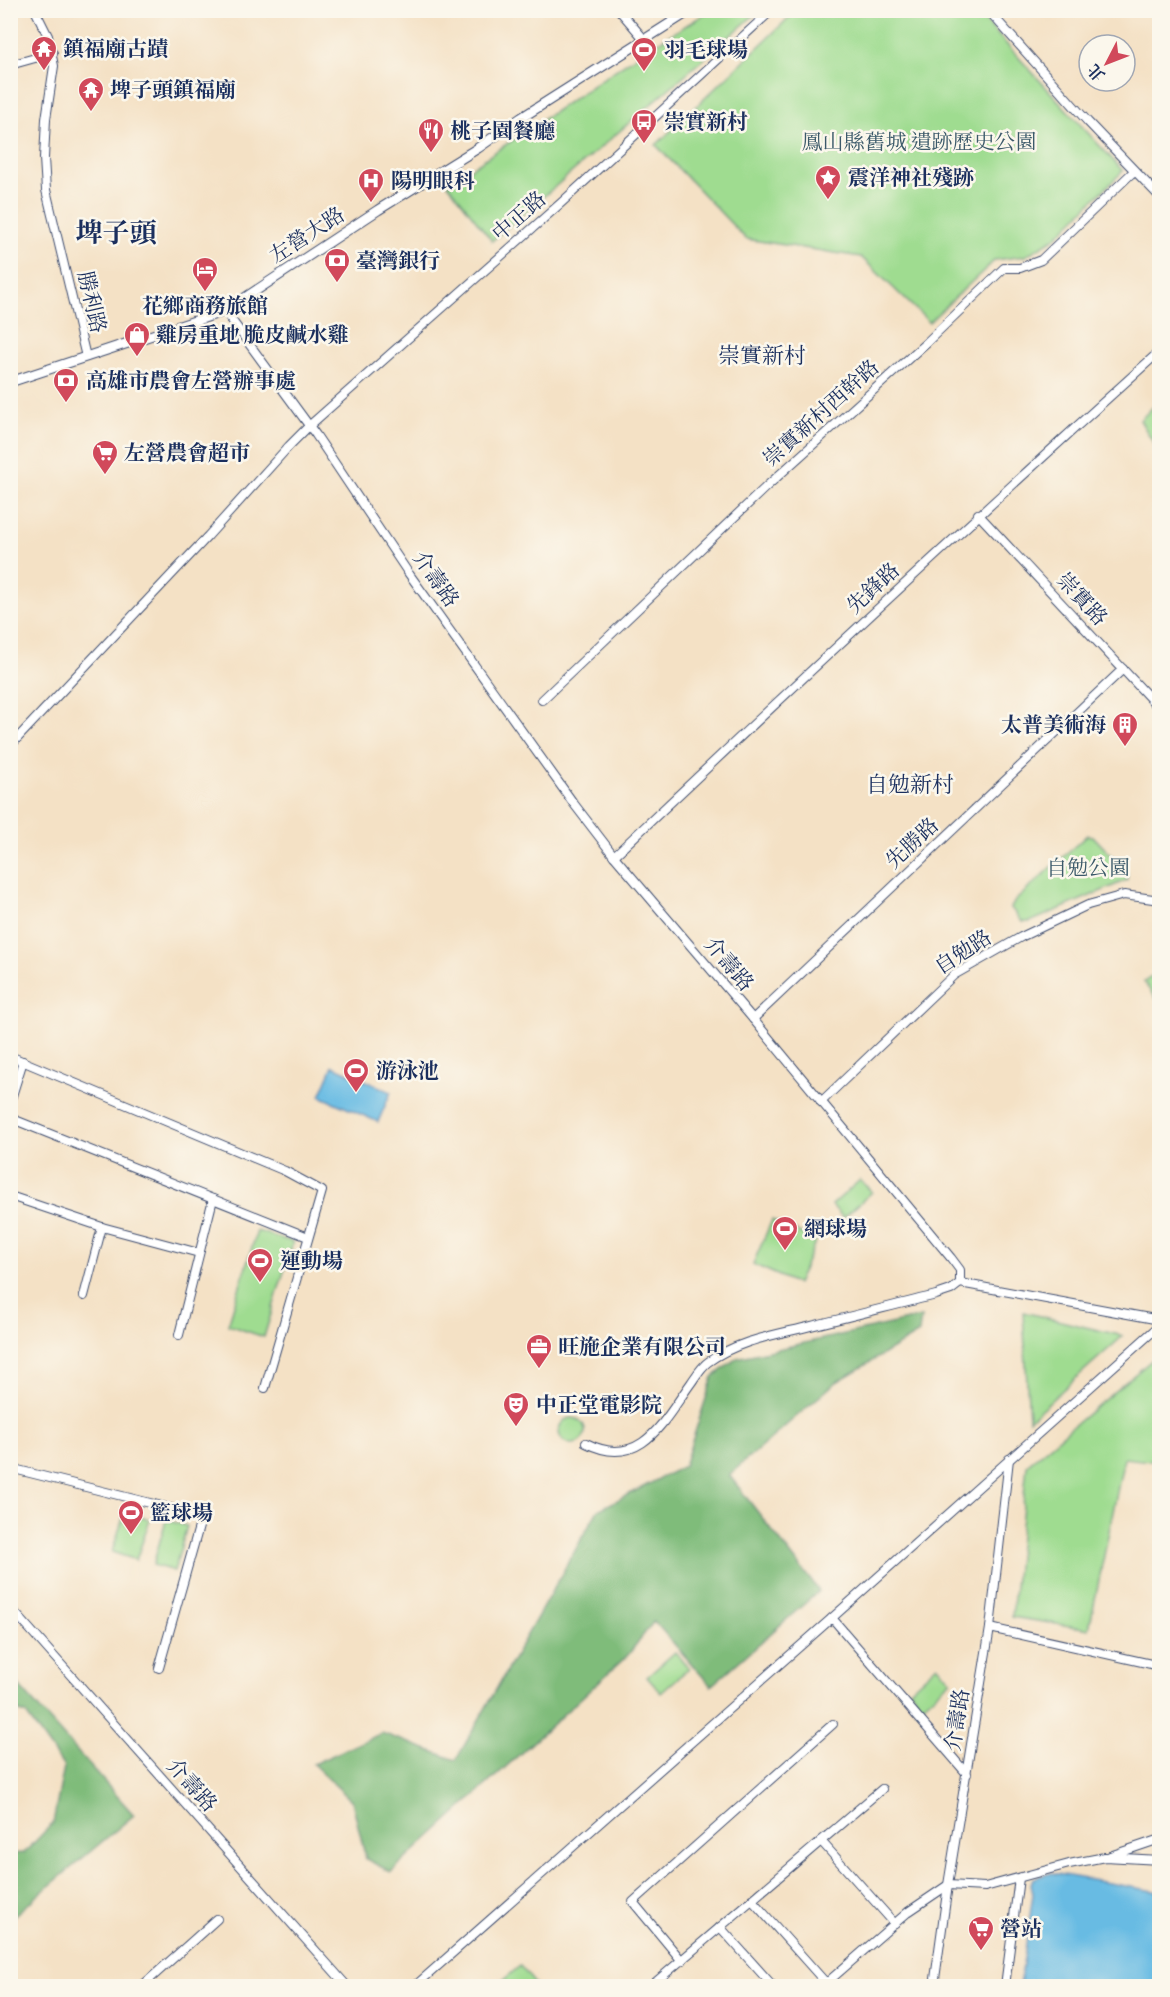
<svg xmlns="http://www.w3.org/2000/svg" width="1170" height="1997" font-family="Alegreya,'Noto Serif TC',serif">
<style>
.green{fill:#9fdc90;stroke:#5d8677;stroke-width:1.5}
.forest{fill:#7fbc7a;stroke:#4d766c;stroke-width:1.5}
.water{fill:#67bbe3;stroke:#4175a0;stroke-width:1.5}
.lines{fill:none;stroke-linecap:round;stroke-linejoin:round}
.minor-casing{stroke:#3c4a6d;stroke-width:10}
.tertiary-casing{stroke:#3c4a6d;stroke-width:11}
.minor{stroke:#fff;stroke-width:8}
.tertiary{stroke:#fff;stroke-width:9}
.labels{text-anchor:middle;stroke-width:5;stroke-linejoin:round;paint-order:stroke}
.poi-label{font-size:21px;font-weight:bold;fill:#1b2f5e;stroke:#fbf7ec;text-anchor:start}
.park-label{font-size:21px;fill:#3c5a6a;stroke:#fbf7ec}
.street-label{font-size:21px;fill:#1b2f5e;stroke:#fbf7ec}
.neighbourhood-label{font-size:22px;fill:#1b2f5e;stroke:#fbf7ec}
.district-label{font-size:27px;font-weight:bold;fill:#1b2f5e;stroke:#fbf7ec}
</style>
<rect width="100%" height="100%" fill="#fbf7ec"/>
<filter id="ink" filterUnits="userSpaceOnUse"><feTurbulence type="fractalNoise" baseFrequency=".0167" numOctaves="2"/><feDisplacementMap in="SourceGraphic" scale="12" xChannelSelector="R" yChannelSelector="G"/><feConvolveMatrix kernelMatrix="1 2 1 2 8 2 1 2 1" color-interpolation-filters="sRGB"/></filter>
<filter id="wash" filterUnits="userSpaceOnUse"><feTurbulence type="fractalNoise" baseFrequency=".008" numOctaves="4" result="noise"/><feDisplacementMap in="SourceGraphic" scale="24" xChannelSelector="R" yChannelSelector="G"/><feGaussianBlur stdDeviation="1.35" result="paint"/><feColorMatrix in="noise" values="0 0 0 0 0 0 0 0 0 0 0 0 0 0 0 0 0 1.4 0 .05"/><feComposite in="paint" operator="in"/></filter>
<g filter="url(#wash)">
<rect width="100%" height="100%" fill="#f4e1c5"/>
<g class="green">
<path d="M797,10L976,11L1123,171L1054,239L1025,256L995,260L929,322L861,257L746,239L656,145Z"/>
<path d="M710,11H759L492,241L448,184L645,50Z"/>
<path d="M1159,401V452L1140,420Z"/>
<path d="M1087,835L1093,836L1127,872V880L1030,922H1022L1011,908L1015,901Z"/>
<path d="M1159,972V995L1155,998L1144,982Z"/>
<path d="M860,1180L872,1192L843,1218L832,1205Z"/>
<path d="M772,1220L816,1240L797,1284L753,1264Z"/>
<path d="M257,1231L293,1242L264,1337L228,1325Z"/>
<path d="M1023,1312L1123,1336L1029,1420Z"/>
<path d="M1153,1359L1159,1360V1462L1124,1458L1089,1629L1012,1617L1027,1465Z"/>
<circle cx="572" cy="1431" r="13"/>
<path d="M125,1512L150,1520L136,1560L112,1552Z"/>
<path d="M166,1520L187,1526L174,1571L153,1565Z"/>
<path d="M675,1652L689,1668L661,1693L647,1677Z"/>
<path d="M937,1665L951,1680L923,1705L910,1690Z"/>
<path d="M520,1966L537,1986H496Z"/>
</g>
<g class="forest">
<path d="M921,1317L919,1333L835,1383L729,1475L819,1591L711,1686L654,1621L628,1655L391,1872L366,1859L352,1801L313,1764L382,1733L456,1760L598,1510L684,1466L713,1377L737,1358Z"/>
<path d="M10,1676L134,1815L11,1918V1854L24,1853L53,1823L64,1767L26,1714L11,1709Z"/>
</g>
<g class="water">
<path d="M333,1066L391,1092L378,1122L320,1096Z"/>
<path d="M1052,1873L1159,1892V1986H1020L1033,1894L1031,1884L1033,1878Z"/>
</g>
</g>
<g filter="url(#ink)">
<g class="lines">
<defs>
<g id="minor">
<path d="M35,10L48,36L54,66L46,119L44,158L46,190L86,357"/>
<path d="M619,10L644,39"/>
<path d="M988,10L1088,122L1160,197"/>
<path d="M10,65L53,53"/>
<path d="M225,311L316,435L407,571L574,804L614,856L753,1019L951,1258L960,1270V1283"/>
<path d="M978,514L1160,709"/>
<path d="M542,700L767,486L927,342L1004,268H1020L1041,260L1134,171"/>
<path d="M10,746L208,536L289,446L309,426L561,203L772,10"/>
<path d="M614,856C794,685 976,517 1160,351"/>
<path d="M753,1019L1123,669"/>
<path d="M10,1056L285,1171L322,1191L265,1388"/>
<path d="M10,1102L23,1061"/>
<path d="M821,1102L954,975L1021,937L1088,905L1124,895L1160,900"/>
<path d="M10,1118L308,1237"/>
<path d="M10,1196L102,1227L199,1253"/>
<path d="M960,1283L1160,1320"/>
<path d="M84,1296L102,1227"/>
<path d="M179,1335L213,1199"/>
<path d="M586,1443C641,1471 664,1420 691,1383C696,1376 701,1367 708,1362C739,1340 776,1335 811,1326C853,1316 895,1305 936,1295L951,1290L960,1283"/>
<path d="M10,1468L202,1516L159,1668"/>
<path d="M10,1607L347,1986"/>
<path d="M832,1618L967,1774"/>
<path d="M990,1628L1160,1666"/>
<path d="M821,1841L895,1924"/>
<path d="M1110,1856L1160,1839"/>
<path d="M752,1900L826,1983"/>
<path d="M720,1927L773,1986"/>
<path d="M682,1961L633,1902L833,1724"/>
<path d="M142,1986L217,1919"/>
<path d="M415,1986L832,1618L1160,1325"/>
<path d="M651,1986L882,1789"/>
<path d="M823,1986L908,1912L948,1885L985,1887L1069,1864L1105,1857L1160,1860"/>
<path d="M934,1986L948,1885L990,1628L1009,1459"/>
<path d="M1005,1986L1019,1878"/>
</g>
<path id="tertiary" d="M10,382L225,311L378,210L478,148L521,118L691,10"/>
</defs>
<use href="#minor" class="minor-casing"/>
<use href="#tertiary" class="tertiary-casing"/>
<use href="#minor" class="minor"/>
<use href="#tertiary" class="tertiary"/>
</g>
</g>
<defs>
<symbol id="temple-pin" viewBox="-11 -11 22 30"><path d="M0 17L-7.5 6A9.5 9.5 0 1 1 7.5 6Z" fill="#d1495b" stroke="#fbf7ec"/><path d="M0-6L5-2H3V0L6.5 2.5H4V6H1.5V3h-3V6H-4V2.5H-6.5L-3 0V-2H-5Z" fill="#fff"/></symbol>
<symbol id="stadium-pin" viewBox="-11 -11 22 30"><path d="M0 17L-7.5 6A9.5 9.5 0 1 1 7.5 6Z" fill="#d1495b" stroke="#fbf7ec"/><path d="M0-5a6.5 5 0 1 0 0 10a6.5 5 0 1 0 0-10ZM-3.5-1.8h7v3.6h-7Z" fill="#fff"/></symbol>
<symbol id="bus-pin" viewBox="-11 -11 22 30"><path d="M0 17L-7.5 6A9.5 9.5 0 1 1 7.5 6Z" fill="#d1495b" stroke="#fbf7ec"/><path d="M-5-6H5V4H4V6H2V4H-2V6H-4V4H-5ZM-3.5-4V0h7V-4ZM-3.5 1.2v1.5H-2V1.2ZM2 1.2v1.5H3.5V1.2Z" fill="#fff"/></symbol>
<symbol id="restaurant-pin" viewBox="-11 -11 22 30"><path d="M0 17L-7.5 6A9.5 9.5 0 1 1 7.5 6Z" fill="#d1495b" stroke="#fbf7ec"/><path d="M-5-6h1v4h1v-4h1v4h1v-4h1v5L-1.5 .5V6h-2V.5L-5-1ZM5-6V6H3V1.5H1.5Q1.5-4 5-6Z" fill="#fff"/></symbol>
<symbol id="sight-pin" viewBox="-11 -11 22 30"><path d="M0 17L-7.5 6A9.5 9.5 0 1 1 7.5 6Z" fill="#d1495b" stroke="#fbf7ec"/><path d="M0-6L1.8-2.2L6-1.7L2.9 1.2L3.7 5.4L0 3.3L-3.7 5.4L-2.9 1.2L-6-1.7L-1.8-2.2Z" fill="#fff"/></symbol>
<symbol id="hospital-pin" viewBox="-11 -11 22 30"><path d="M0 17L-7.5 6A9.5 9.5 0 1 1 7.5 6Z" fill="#d1495b" stroke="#fbf7ec"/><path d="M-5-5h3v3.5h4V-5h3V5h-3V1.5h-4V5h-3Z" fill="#fff"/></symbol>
<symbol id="bank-pin" viewBox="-11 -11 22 30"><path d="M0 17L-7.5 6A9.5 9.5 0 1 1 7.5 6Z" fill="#d1495b" stroke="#fbf7ec"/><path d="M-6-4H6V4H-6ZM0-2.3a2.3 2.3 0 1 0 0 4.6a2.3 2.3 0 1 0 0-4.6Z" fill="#fff"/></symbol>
<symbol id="hotel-pin" viewBox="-11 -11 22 30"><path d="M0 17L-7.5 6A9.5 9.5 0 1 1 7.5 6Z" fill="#d1495b" stroke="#fbf7ec"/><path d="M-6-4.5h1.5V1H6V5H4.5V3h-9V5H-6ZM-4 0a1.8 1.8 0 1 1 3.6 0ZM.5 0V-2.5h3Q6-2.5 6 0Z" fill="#fff"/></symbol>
<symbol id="shop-pin" viewBox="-11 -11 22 30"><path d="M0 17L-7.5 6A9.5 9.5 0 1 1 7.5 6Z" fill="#d1495b" stroke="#fbf7ec"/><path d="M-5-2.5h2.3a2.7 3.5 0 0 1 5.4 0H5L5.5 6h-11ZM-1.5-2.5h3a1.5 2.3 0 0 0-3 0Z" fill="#fff"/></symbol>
<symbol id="supermarket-pin" viewBox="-11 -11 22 30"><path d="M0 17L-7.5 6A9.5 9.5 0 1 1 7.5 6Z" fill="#d1495b" stroke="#fbf7ec"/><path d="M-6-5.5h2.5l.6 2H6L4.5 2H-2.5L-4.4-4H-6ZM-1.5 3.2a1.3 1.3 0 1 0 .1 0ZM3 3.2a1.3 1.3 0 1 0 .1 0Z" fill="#fff"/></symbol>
<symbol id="building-pin" viewBox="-11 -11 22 30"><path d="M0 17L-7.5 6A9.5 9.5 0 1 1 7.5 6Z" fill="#d1495b" stroke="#fbf7ec"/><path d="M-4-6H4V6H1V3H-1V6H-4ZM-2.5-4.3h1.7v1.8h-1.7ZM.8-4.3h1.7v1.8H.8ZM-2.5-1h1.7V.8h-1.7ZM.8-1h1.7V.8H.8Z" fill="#fff"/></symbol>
<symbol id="office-pin" viewBox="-11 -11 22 30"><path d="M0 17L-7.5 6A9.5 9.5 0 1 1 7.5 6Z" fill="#d1495b" stroke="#fbf7ec"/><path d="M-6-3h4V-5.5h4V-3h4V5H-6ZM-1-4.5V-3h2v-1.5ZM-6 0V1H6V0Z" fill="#fff"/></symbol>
<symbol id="theatre-pin" viewBox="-11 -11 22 30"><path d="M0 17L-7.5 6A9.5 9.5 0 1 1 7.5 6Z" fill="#d1495b" stroke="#fbf7ec"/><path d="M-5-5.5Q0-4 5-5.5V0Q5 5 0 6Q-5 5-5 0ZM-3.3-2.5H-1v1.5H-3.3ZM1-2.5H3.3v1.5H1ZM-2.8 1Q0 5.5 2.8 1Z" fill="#fff"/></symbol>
</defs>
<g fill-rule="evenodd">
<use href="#temple-pin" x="29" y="34" width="30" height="40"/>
<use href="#stadium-pin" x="629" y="35" width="30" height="40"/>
<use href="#temple-pin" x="76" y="75" width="30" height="40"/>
<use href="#bus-pin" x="629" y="107" width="30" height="40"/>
<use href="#restaurant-pin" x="416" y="116" width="30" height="40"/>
<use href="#sight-pin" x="813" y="163" width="30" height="40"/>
<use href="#hospital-pin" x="356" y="166" width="30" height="40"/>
<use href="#bank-pin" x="322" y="246" width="30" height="40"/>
<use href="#hotel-pin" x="190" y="255" width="30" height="40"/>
<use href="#shop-pin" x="122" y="320" width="30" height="40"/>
<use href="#bank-pin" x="51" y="366" width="30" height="40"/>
<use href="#supermarket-pin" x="90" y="438" width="30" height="40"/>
<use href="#building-pin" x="1110" y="710" width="30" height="40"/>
<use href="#stadium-pin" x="341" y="1056" width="30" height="40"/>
<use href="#stadium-pin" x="770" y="1214" width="30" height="40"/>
<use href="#stadium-pin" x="245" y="1246" width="30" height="40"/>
<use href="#office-pin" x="524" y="1332" width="30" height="40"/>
<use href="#theatre-pin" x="501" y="1390" width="30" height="40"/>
<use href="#stadium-pin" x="116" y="1498" width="30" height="40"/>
<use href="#supermarket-pin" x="966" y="1914" width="30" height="40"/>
</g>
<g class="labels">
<g class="poi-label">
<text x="63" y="56">鎮福廟古蹟</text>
<text x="664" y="57">羽毛球場</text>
<text x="110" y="97">埤子頭鎮福廟</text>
<text x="664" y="129">崇實新村</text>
<text x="450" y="138">桃子園餐廳</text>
<text x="848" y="185">震洋神社殘跡</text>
<text x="391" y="188">陽明眼科</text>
<text x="356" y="268">臺灣銀行</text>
<text x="205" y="313" text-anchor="middle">花鄉商務旅館</text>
<text x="156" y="342">雞房重地 脆皮鹹水雞</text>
<text x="86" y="388">高雄市農會左營辦事處</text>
<text x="124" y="460">左營農會超市</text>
<text x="1106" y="732" text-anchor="end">太普美術海</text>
<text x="376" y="1078">游泳池</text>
<text x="804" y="1236">網球場</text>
<text x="280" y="1268">運動場</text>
<text x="558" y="1354">旺施企業有限公司</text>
<text x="536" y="1412">中正堂電影院</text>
<text x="150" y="1520">籃球場</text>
<text x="1000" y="1936">營站</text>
</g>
<g class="park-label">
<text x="919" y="149">鳳山縣舊城 遺跡歷史公園</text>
<text x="1088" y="875">自勉公園</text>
</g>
<g class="street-label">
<text transform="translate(519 216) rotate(-41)" y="7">中正路</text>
<text transform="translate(307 235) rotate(-33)" y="7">左營大路</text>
<text transform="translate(92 302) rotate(77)" y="7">勝利路</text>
<text transform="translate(821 413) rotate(-42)" y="7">崇實新村西幹路</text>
<text transform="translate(436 579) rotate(55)" y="7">介壽路</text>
<text transform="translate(873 588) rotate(-43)" y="7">先鋒路</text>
<text transform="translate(1082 599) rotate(47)" y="7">崇實路</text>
<text transform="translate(912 843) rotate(-43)" y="7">先勝路</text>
<text transform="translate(963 952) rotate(-33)" y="7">自勉路</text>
<text transform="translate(729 964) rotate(50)" y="7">介壽路</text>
<text transform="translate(957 1720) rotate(-81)" y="7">介壽路</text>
<text transform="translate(192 1785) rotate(48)" y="7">介壽路</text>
</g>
<g class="neighbourhood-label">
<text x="762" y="363">崇實新村</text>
<text x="910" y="792">自勉新村</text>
</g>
<g class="district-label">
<text x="116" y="242">埤子頭</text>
</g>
</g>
<rect width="1170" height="1997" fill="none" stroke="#fbf7ec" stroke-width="36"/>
<g transform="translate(1107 63) rotate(228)"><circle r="28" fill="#fbf7ec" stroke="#a1a7b3" stroke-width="1.5"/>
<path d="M0-4.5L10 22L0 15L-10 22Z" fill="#d1495b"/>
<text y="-9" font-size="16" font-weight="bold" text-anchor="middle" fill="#1b2f5e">北</text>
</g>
</svg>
